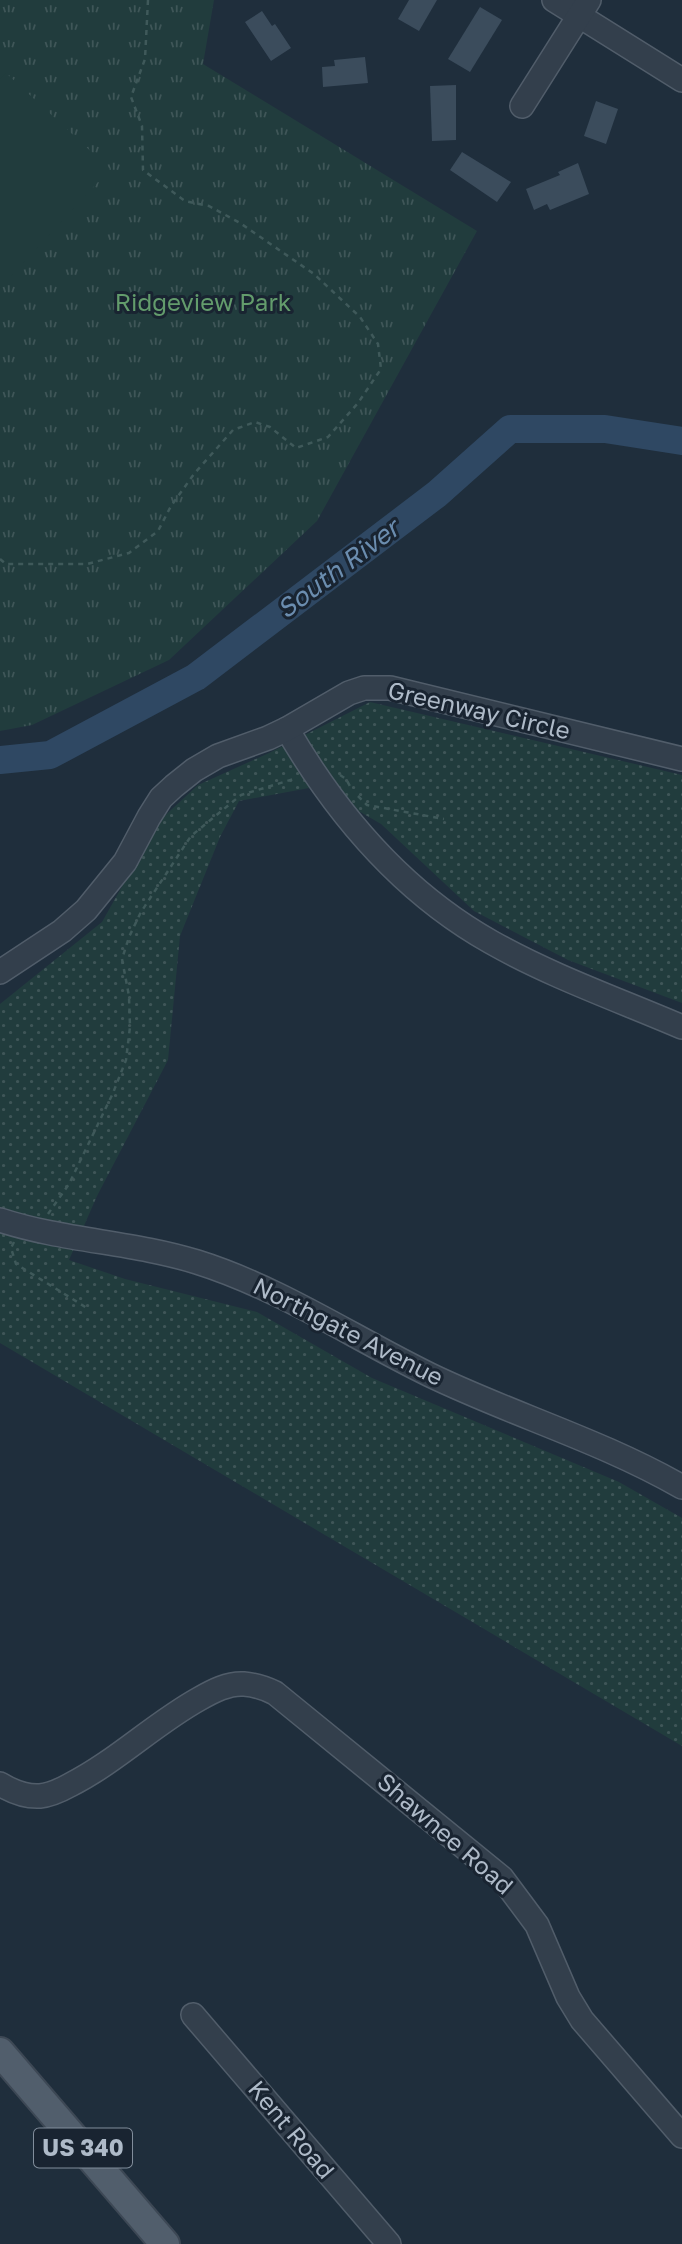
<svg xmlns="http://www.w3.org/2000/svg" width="682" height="2244" font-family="'Golos Text',sans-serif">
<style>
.grass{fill:url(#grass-dots)}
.park{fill:url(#park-tufts)}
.pitch{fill:#213c3d}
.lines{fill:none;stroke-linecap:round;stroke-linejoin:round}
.river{stroke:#2f4863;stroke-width:28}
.building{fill:#3b4c5c}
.minor-casing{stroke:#515d6a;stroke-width:26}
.major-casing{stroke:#3d4855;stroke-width:32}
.path{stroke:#3f595a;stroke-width:2.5;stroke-dasharray:5 5;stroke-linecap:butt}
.minor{stroke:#333f4c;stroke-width:23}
.major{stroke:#515e6c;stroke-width:28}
.labels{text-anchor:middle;stroke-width:6;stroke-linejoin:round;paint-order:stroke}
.shield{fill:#192431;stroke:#818d9b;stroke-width:2}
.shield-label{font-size:23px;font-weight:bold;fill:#aebac8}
.park-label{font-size:24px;fill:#639c6c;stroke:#192431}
.street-label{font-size:24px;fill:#aebac8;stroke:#192431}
.water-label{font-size:26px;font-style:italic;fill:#6b8daf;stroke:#192431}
</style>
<defs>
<pattern id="grass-dots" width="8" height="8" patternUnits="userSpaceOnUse" patternTransform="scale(1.75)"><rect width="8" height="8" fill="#213c3d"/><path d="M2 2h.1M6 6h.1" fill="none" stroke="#3f5658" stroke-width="1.8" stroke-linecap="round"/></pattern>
<pattern id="park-tufts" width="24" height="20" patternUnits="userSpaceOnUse" patternTransform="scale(1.75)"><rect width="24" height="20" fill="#213c3d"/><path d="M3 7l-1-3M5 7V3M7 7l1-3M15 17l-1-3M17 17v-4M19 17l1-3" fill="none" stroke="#3f5658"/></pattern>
</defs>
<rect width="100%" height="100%" fill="#1f2e3c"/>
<path class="grass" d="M370,702L682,775V1003L568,960L474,911L381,824L350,806L336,783L239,801L220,837L180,936L168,1060L97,1196L69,1260L125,1279L257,1312L372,1378L619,1482L682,1518V1746L0,1343V1004L102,922L159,821L198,785L269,753Z"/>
<path class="park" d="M0,0H214L203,64L477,231L317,521L169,660L32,725L0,731Z"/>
<path class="pitch" d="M6,73L110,169L0,288V79Z"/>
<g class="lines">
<path class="river" d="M0,760L50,755L196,677L437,494L510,429H605L682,441"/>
</g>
<g class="building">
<path d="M409,0H437L419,31L398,19Z"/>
<path d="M480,7L502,20L470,72L448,59Z"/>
<path d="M262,11L272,26L275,24L291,48L271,61L245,22Z"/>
<path d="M365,57L368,83L323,87L322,67L335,66L334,60Z"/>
<path d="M456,85V140L432,141L430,86Z"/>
<path d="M596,101L618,109L606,144L584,136Z"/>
<path d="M462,152L511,182L497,202L450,170Z"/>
<path d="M578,163L589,194L550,210L547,204L534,210L526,189L560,175L558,172Z"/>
</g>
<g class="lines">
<defs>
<g id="minor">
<path d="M554,0L682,80"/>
<path d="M522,106L589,0"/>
<path d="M287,729C337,815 404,893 491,942C551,976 619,1000 682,1027"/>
<path d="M0,972L62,931L86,910L125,862L149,817L161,798L174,786L194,770L218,756L268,738L287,729L349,693L364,688H390L682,759"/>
<path d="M0,1220C64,1241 133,1242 197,1262C280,1288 352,1337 430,1375C513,1415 602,1441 682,1487"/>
<path d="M0,1784C13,1792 25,1797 40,1796C51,1795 61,1790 70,1785C117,1761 154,1724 199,1699C213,1691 228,1683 244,1684C256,1685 265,1688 275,1693L502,1878L537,1925L568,1997L582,2020L682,2136"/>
<path d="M193,2015L389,2244"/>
</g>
<path id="major" d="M0,2052L165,2244"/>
</defs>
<use href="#minor" class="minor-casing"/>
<use href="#major" class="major-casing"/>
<g class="path">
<path d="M0,559L6,564H87L129,553L158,531L171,506L194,474L233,430L255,422L270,427L296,448L328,437L358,403L381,369L378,344L360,317L314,274L240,223L209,206L185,201L143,170L142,126L131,97L145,59L148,0"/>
<path d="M340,775L346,779L351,788"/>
<path d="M358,796L367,805L444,819"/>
<path d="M48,1214L69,1184L113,1093L126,1060L130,1027L129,996L122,959L129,937L141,912L191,836L241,795L297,778"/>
<path d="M14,1242L11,1248L16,1264L87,1308"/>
</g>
<use href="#minor" class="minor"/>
<use href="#major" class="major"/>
</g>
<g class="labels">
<rect class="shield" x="34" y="2128.5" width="98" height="39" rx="5"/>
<g class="shield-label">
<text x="83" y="2156">US 340</text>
</g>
<g class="park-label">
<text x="203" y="311">Ridgeview Park</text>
</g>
<g class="street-label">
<text transform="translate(479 711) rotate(13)" y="8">Greenway Circle</text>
<text transform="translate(348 1332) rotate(27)" y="8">Northgate Avenue</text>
<text transform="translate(445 1834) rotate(41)" y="8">Shawnee Road</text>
<text transform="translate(291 2130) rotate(50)" y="8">Kent Road</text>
</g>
<g class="water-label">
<text transform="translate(338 569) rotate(-37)" y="9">South River</text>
</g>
</g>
</svg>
